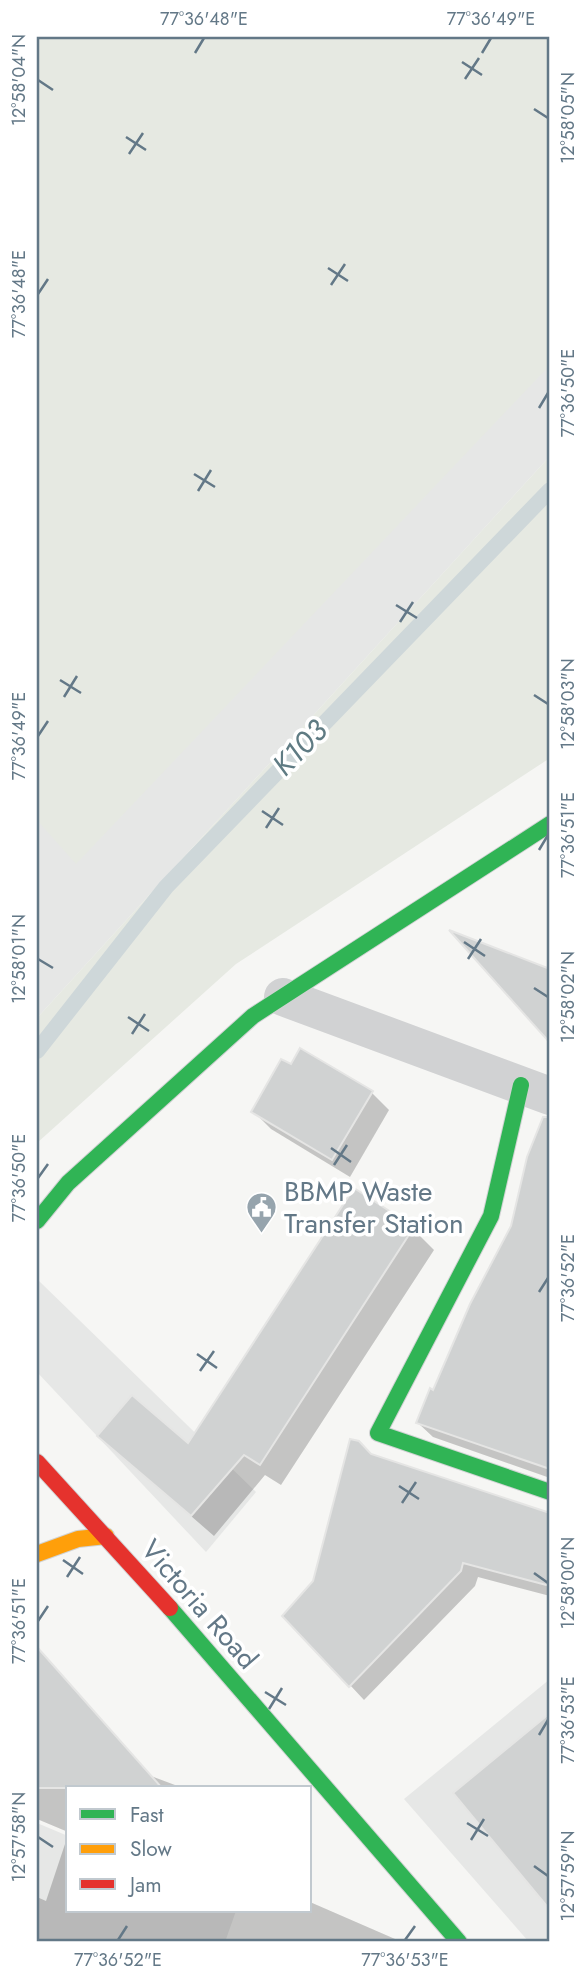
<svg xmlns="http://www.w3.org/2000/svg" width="587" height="1979" font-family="Jost,sans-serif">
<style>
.built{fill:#e6e7e6}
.green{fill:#e6e9e2}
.shadow{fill:#0003}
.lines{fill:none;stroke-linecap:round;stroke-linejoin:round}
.stream{stroke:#ced7d9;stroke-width:16}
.building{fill:#d0d2d2;stroke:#e5e5e4;stroke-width:2}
.fast-casing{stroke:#d1d3d4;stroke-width:18}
.slow-casing{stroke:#d1d3d4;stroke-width:18}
.jam-casing{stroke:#d1d3d4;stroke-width:18}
.street{stroke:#d1d2d3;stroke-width:38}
.fast{stroke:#30b455;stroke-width:16}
.slow{stroke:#ff9f0a;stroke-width:16}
.jam{stroke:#e5322d;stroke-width:16}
.ticks{fill:none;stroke:#637887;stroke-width:2.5}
.labels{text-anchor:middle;stroke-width:7;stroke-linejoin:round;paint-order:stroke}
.poi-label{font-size:28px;fill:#637887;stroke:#fff;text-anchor:start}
.street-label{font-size:28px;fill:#637887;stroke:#fff}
.water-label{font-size:30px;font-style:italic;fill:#5f7b83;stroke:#fff}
.neatline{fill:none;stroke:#637887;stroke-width:2.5}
.ticks-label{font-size:18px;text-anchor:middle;fill:#637887}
</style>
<rect width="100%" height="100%" fill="#f6f6f4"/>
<g class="built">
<path d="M37,37H550V456L37,1018Z"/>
<path d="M39,1281L256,1492L206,1552L37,1372Z"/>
<path d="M550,1679V1942H529L404,1799Z"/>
<path d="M37,1823L68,1836V1911H236L225,1942H37Z"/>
</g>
<g class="green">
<path d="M37,37H550V365L76,864L37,820Z"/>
<path d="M550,456V758L236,964L37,1143V1018Z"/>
</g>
<g class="shadow">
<path d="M371,1092L389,1110L350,1177L271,1129L253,1111Z"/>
<path d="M544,1118L550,1119V1478L433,1437L418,1423L512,1226Z"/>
<path d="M354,1191L413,1229L434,1250L281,1485L265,1475L214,1536L99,1436L189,1446Z"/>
<path d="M370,1455L550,1515V1596L478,1577L475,1586L364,1700L350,1685L315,1581Z"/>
<path d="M37,1648L151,1776L183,1788H68V1832L37,1819Z"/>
<path d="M550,1715V1904L455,1794Z"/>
<path d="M68,1835V1911H310V1902L402,1942H37V1897L46,1901Z"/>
</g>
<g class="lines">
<path class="stream" d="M37,1051L166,887L550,490"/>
</g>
<g class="building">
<path d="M449,930L550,969V1043Z"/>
<path d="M300,1048L373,1091L332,1160L251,1112L281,1059L291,1064Z"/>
<path d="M543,1117H550V1469L416,1423L430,1388L433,1390L470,1304L511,1226L527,1157Z"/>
<path d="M354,1188L414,1227L260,1465L244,1455L191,1516L97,1436L132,1395L188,1443Z"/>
<path d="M350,1439L359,1441L371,1454L550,1513V1586L463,1563L461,1571L349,1687L282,1616L313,1581Z"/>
<path d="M37,1647L162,1788H37Z"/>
<path d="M550,1713V1910L453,1793Z"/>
</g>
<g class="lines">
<defs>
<g id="fast">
<path d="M521,1085L491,1216L378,1433L550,1492"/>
<path d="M37,1221L68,1183L253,1016L550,824"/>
<path d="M170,1608L459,1942"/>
</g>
<path id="slow" d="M37,1554L78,1539L106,1536"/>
<path id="jam" d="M37,1462L170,1608"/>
</defs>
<use href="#fast" class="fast-casing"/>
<use href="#slow" class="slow-casing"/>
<use href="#jam" class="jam-casing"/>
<path class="street" d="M283,997L550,1096"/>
<use href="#fast" class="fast"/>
<use href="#slow" class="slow"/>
<use href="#jam" class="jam"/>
</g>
<path class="ticks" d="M195,53L204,38M482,53L491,38M462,62L482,75M465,79L479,58M38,80L53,90M534,109L548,118M126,137L146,150M129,154L143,133M328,268L348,281M331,285L345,264M38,294L48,279M539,408L548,393M194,474L215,487M198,491L211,470M396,605L417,618M400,622L413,602M60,680L81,693M534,695L548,704M64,697L77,676M38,736L48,721M262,811L283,825M266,828L279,808M539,850L548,835M464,942L485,956M38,959L53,968M468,959L481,939M534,988L548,997M128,1017L149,1031M132,1034L145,1014M331,1148L351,1162M334,1165L347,1145M38,1178L48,1164M539,1292L548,1278M197,1354L217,1368M200,1371L214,1351M399,1486L419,1499M402,1503L416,1482M63,1560L83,1574M534,1573L548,1583M67,1577L80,1557M38,1621L48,1606M265,1692L286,1705M269,1709L282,1688M539,1735L548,1720M467,1823L488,1836M38,1837L53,1847M471,1840L484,1819M534,1866L548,1876M118,1940L127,1926M405,1940L415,1926"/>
<defs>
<symbol id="civic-pin" viewBox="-11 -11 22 30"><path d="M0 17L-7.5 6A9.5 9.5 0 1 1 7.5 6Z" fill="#96a4ad" stroke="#fff"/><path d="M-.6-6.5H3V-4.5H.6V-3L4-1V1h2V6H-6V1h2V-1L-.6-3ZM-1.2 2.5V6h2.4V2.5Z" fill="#fff"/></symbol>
</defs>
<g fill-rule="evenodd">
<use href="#civic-pin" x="244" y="1190" width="35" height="47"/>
</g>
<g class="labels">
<g class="poi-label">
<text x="284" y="1201">BBMP Waste<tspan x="284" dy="32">Transfer Station</tspan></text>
</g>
<g class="street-label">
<text transform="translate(200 1604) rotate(49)" y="10">Victoria Road</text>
</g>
<g class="water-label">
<text transform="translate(300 748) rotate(-46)" y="10">K103</text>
</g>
</g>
<rect width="587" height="1979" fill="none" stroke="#ffffff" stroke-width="77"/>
<rect x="66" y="1786" width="245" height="126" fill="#ffffff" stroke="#c1c9cf" stroke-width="2"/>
<rect x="80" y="1809" width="35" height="10" fill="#30b455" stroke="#c1c9cf" stroke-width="2"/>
<text x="130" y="1822" font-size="21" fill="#637887">Fast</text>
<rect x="80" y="1844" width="35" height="10" fill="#ff9f0a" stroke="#c1c9cf" stroke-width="2"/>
<text x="130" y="1856" font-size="21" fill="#637887">Slow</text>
<rect x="80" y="1879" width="35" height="10" fill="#e5322d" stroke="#c1c9cf" stroke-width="2"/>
<text x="130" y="1892" font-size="21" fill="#637887">Jam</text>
<rect x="38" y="38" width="510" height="1902" class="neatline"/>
<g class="ticks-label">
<text x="204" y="25">77°36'48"E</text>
<text x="491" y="25">77°36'49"E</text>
<text transform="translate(19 80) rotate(-90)" y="6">12°58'04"N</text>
<text transform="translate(568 118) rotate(-90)" y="6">12°58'05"N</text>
<text transform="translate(19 294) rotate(-90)" y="6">77°36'48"E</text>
<text transform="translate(568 393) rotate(-90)" y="6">77°36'50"E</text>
<text transform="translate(568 704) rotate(-90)" y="6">12°58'03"N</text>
<text transform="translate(19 736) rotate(-90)" y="6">77°36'49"E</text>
<text transform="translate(568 835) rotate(-90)" y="6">77°36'51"E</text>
<text transform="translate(19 959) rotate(-90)" y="6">12°58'01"N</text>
<text transform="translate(568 997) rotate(-90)" y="6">12°58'02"N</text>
<text transform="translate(19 1178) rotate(-90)" y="6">77°36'50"E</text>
<text transform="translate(568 1278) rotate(-90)" y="6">77°36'52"E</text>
<text transform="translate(568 1583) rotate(-90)" y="6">12°58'00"N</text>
<text transform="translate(19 1621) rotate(-90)" y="6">77°36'51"E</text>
<text transform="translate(568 1720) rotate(-90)" y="6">77°36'53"E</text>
<text transform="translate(19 1837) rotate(-90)" y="6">12°57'58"N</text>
<text transform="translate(568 1876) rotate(-90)" y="6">12°57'59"N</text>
<text x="118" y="1966">77°36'52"E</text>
<text x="405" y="1966">77°36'53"E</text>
</g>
</svg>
